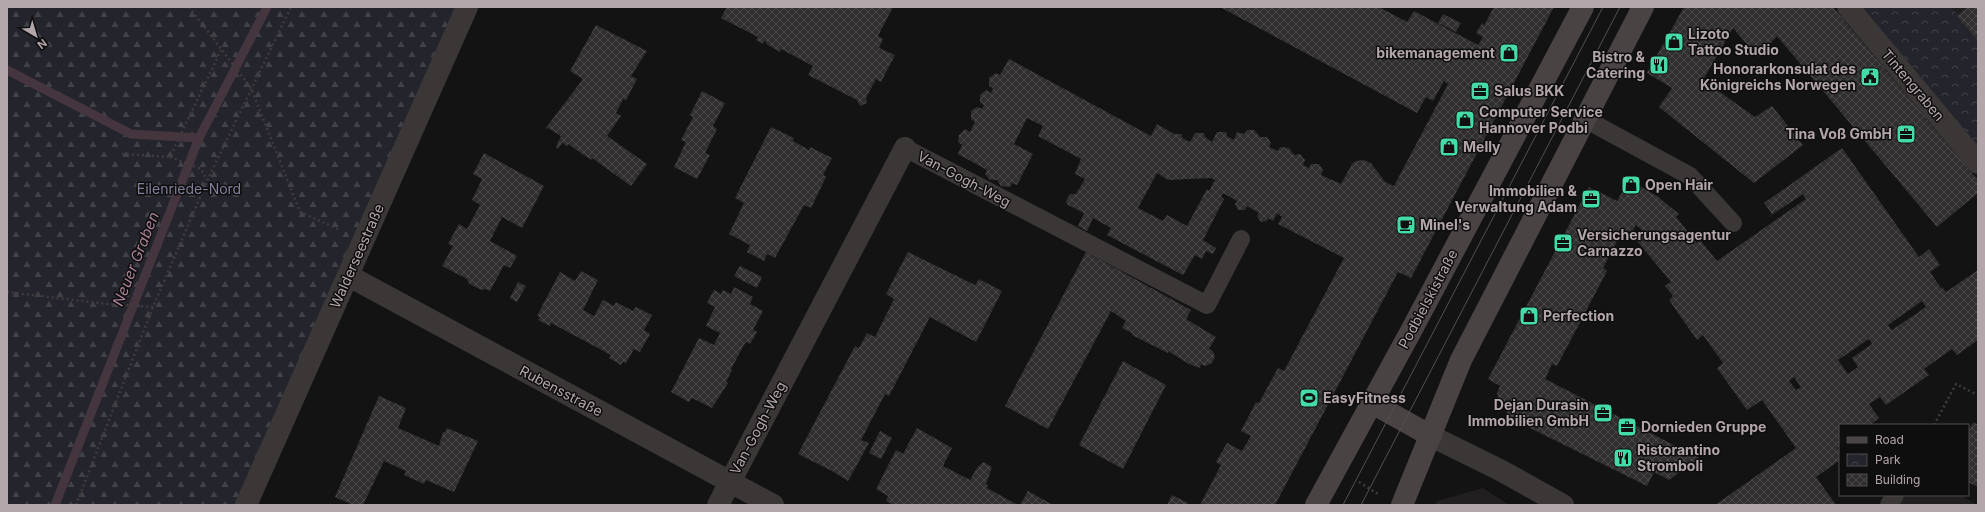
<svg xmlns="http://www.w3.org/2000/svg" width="1985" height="512" font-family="Inter,sans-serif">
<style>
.built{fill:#211f1f}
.forest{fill:url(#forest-firs)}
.park{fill:url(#park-crowns)}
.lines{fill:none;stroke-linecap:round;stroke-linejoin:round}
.stream{stroke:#44353e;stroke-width:9}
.building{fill:url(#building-cross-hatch);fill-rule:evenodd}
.path{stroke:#403b3c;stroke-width:2.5;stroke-dasharray:2 3;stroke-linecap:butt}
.service{stroke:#3b3737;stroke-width:18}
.minor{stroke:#3b3737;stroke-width:22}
.tertiary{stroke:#3b3737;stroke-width:22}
.secondary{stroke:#494344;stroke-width:22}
.tram{stroke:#544e4f;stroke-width:1}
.labels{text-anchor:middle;stroke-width:3;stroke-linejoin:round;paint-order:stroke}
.poi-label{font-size:14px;font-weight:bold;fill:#b3a6aa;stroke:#0f0e0e;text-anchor:start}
.street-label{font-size:14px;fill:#b3a6aa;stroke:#0f0e0e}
.park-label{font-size:14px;fill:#817f9c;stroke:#0f0e0e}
.water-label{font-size:15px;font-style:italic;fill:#aa8198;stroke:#0f0e0e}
</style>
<defs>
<pattern id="forest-firs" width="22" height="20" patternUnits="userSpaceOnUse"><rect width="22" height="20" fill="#24242c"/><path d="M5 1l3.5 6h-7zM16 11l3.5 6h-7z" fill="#414148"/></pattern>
<pattern id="park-crowns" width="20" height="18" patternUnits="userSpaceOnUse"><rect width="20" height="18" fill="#24242c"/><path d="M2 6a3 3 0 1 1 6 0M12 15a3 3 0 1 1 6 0" fill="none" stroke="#414148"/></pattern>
<pattern id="building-cross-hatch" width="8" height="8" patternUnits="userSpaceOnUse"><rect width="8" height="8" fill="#302e2e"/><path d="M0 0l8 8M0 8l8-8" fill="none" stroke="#4c494a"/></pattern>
</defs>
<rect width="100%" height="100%" fill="#141313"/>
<g class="built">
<path d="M1951,7H1978L1959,17Z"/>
<path d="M1483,488L1509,505H1435L1437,501Z"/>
<path d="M1905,495H1960L1978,505H1900Z"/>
</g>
<path class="forest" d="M7,7H467L246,505H7Z"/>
<path class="park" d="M1847,7H1951L1978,39V163Z"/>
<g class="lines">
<g class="stream">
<path d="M7,70L131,134L199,138"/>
<path d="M55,505L199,138L267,7"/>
</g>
</g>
<g class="building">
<path d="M727,7H893L878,36L883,39L879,48L895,55L881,82L876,79L866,98L867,103L860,106L857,100L808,75L813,66L781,49L780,52L766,44L767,42L764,41L763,44L756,40L758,37L721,18Z"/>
<path d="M1220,7H1379L1407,22L1414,11L1478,45L1483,37L1476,33L1482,23L1484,25L1494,7H1554L1411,278L1398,272L1275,505H1200L1221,465L1216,462L1227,443L1242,451L1251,436L1241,431L1256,402L1259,403L1278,368L1284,371L1344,258L1278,224L1282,217L1277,213L1273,221L1268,218L1267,221L1261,222L1257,216L1259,213L1247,206L1245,210H1238L1235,204L1237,201L1223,193L1221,197L1224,199L1203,240L1216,248L1213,254L1206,251L1202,259L1195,255L1183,275L1107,235L1111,228L1093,218L1087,231L1078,226L1084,213L1068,205L1066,201L1070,194H1076L1085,179L1075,174L1081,159L1038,136L1043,126L1027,118L1014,144L1033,154L1017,185L1012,183L1010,187L1001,186L997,180H990L985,174L987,170L958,154L962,145L958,142L959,135L965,129L970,132L975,122L971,119V111L977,107L982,109L984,105L980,102V95L986,90L991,93L993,88L989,86V78L996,73L1000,75L1009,59L1151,136L1157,124L1174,134H1182V138L1190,142L1195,133H1204L1205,137L1212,142L1217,132H1226L1227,136L1234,140L1237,132L1244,134L1247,130H1254L1260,137H1267L1271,143L1269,147L1278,151L1280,147L1289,148L1294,155L1300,154L1305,160L1303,165L1309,168L1311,164H1319L1323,170L1321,175L1341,184L1352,164L1356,161L1364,160L1371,163L1385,182L1394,186L1448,84L1444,81L1433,101L1426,97L1417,113ZM1157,173L1168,180L1211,178L1215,180L1209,191L1207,189L1187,226L1167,215L1163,221L1138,208Z"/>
<path d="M1684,7H1833L1978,180V193L1937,227L1777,36L1758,57L1733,28L1703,80L1755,117L1772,106L1803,145L1754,183L1659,107L1672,88L1647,73Z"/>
<path d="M1968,7H1978V41L1957,16Z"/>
<path d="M1443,14L1461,23L1456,32L1438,23Z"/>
<path d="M596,25L647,51L631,76L637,79L626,100L623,99L616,113L621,116L607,136L647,164L631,186L592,158L591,160L568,144L567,146L562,143L558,149L556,147L561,136L548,128L545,129L583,79L570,71Z"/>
<path d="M702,91L725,103L713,126L717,129L705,153L710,155L697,179L674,167L686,142L681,140L693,117L690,115Z"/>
<path d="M771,127L794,138L793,141L809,150L810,147L832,158L823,175L826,177L811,208L804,205L775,258L767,254L764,261L747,252L750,245L729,234L744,203L735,198Z"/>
<path d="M1842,148L1919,257L1929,249L1940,265L1930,272L1941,288L1942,287L1946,292L1978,270V340L1957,355L1952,349L1924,369L1929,375L1886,405L1880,397L1869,404L1879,418L1870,425H1840V446L1837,448L1840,452V460L1816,477L1836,505H1715L1796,448L1762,400L1747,410L1717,368L1723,363L1703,335L1697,340L1669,300L1673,296L1665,286L1671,282L1637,241L1645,233L1636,225L1630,236L1622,232L1603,268L1607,271L1557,366L1552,364L1545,379L1699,458L1669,480L1654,472L1647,486L1506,416L1508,411L1501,407L1497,393L1500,386L1488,379L1589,187L1617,201L1629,180L1657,196L1679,214L1676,217L1697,243L1700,240L1717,261L1806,199L1803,194L1767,218L1772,214L1764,203ZM1922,301L1926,307L1892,330L1888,325ZM1869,339L1872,344L1852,358L1858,367L1848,374L1838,360ZM1794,377L1801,387L1796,390L1789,381Z"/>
<path d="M484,153L544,186L522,228L502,217L490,241L517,256L510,268L504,265L490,291L486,289L482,290L469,284L467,279L442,266L453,246L448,244L459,224L467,229L480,205L472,200L482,179L473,174Z"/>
<path d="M908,252L975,285L979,279L1002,291L976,342L930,317L889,396L885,394L861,440L869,443L848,481L832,471L798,454L855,346L859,348L867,333L875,337L894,299L886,294Z"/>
<path d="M1086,252L1191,310L1186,319L1216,337L1209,349L1213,351L1215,357L1212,363L1205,366L1201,364L1200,368L1189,364L1168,351V353L1132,335V333L1122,328L1126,321L1111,311L1048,429L1005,406Z"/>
<path d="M740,266L762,277L757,288L734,276Z"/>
<path d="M581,271L598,280L583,310L594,316L603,300L614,306L616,302L633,311L636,307L652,315L644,330L650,334L640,352L634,349L626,363L623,362L621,365L609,358L611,355L551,323L550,326L538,320L540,317L537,316L560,272L575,281Z"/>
<path d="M518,282L526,286L517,302L510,298Z"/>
<path d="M734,287L753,297L750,304L763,311L753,330L757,332L750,344L746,342L744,345L731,369L732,370L726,382L728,383L712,408L692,398L689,402L671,392L699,338L714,345L720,333L706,326L715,307L707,303L714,290L721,294L723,290L731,294Z"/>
<path d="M1123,361L1166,385L1123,469L1079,445Z"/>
<path d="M379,396L406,408L398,428L439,446L443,432H445L447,428L478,441L454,492L426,480L424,484L404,475L406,471L384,461L363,505H353L335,497Z"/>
<path d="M1973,422L1978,425V487L1968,482V432Z"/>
<path d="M917,428L952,448L943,466L970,480L977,468L983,462L992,467L986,484L988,485L987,488L1018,505H893L886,501L888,496L876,489L896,450L903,454Z"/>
<path d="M880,431L892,438L881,459L869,453Z"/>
<path d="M1028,491L1053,505H1020Z"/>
<path d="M1172,495L1188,503L1187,505H1167Z"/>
</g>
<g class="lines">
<g class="path">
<path d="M189,7L251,88L300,212L340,230"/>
<path d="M122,154L170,157L221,50"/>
<path d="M170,157L201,169L207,180"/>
<path d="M7,292L108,304L153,307"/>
<path d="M1934,425L1956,384L1978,395"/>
<path d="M1359,482L1378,494"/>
<path d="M76,505L153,307L207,181L291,7"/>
</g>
<g class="service">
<path d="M1585,119L1690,176L1733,223"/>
<path d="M905,148L1207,305L1241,239"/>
<path d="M1889,505L1895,495"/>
</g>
<g class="minor">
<path d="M1848,7L1978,163"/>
<path d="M349,276L773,505"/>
<path d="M1431,436L1500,470L1563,505"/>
<path d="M718,505L905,148"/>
</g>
<path class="tertiary" d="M246,505L467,7"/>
<g class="secondary">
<path d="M1372,403L1431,436"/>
<path d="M1316,505L1411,331L1583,7"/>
<path d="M1402,505L1461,360L1643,7"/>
</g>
<g class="tram">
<path d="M1343,505L1603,7"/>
<path d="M1361,505L1620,7"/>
</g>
</g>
<defs>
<symbol id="shop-square" viewBox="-11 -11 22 22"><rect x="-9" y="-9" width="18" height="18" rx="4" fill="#44dba6" stroke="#0f0e0e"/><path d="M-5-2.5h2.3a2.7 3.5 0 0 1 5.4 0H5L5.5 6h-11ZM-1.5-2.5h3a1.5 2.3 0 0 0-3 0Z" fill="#111"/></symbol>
<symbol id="restaurant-square" viewBox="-11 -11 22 22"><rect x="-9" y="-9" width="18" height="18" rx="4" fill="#44dba6" stroke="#0f0e0e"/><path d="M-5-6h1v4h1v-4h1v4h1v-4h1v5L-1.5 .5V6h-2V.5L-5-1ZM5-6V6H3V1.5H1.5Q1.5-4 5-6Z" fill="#111"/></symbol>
<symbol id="civic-square" viewBox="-11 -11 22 22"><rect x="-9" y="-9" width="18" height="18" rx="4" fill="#44dba6" stroke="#0f0e0e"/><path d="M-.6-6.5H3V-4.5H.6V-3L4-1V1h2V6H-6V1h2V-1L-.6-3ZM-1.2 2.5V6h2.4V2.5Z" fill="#111"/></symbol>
<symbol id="office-square" viewBox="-11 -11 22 22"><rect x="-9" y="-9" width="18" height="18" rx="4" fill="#44dba6" stroke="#0f0e0e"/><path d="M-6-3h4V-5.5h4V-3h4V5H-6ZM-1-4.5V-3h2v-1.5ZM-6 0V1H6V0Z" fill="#111"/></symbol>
<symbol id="cafe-square" viewBox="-11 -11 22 22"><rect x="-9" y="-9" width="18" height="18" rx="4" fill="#44dba6" stroke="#0f0e0e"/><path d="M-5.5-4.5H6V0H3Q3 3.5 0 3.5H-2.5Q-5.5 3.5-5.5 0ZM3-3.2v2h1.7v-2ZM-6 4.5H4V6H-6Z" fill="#111"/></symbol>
<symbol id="stadium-square" viewBox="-11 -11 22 22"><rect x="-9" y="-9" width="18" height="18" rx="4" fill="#44dba6" stroke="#0f0e0e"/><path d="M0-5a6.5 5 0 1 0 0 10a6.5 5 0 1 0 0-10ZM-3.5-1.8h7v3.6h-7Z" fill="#111"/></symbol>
</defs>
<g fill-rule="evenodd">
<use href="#shop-square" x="1663" y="31" width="22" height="22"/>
<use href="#shop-square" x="1498" y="42" width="22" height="22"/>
<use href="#restaurant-square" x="1648" y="54" width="22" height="22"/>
<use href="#civic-square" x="1859" y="66" width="22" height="22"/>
<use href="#office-square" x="1469" y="80" width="22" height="22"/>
<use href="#shop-square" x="1454" y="109" width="22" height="22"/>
<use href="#office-square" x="1895" y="123" width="22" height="22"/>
<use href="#shop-square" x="1438" y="136" width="22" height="22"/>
<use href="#shop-square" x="1620" y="174" width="22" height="22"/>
<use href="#office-square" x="1580" y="188" width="22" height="22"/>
<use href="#cafe-square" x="1395" y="214" width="22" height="22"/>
<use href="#office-square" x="1552" y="232" width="22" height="22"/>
<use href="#shop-square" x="1518" y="305" width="22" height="22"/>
<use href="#stadium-square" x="1298" y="387" width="22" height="22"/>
<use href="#office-square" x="1592" y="402" width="22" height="22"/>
<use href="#office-square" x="1616" y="416" width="22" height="22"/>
<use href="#restaurant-square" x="1612" y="447" width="22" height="22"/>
</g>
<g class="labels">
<g class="poi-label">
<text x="1688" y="39">Lizoto<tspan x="1688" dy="16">Tattoo Studio</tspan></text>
<text x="1495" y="58" text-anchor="end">bikemanagement</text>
<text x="1645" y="62" text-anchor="end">Bistro &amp;<tspan x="1645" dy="16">Catering</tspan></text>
<text x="1856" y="74" text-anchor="end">Honorarkonsulat des<tspan x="1856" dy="16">Königreichs Norwegen</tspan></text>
<text x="1494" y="96">Salus BKK</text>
<text x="1479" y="117">Computer Service<tspan x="1479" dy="16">Hannover Podbi</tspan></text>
<text x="1892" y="139" text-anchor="end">Tina Voß GmbH</text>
<text x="1463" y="152">Melly</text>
<text x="1645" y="190">Open Hair</text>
<text x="1577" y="196" text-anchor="end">Immobilien &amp;<tspan x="1577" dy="16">Verwaltung Adam</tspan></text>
<text x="1420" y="230">Minel's</text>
<text x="1577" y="240">Versicherungsagentur<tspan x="1577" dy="16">Carnazzo</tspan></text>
<text x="1543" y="321">Perfection</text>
<text x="1323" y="403">EasyFitness</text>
<text x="1589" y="410" text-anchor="end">Dejan Durasin<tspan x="1589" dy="16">Immobilien GmbH</tspan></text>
<text x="1641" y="432">Dornieden Gruppe</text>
<text x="1637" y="455">Ristorantino<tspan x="1637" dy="16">Stromboli</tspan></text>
</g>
<g class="street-label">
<text transform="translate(1913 85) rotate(50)" y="5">Tintengraben</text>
<text transform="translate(964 179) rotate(28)" y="5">Van-Gogh-Weg</text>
<text transform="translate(357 256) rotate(-66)" y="5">Walderseestraße</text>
<text transform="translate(1428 299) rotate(-62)" y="5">Podbielskistraße</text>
<text transform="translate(561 391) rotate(28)" y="5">Rubensstraße</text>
<text transform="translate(758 428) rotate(-62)" y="5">Van-Gogh-Weg</text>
</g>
<g class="park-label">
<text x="189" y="194">Eilenriede-Nord</text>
</g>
<g class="water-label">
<text transform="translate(136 259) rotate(-68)" y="5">Neuer Graben</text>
</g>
</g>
<rect width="1985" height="512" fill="none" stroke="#b3a6aa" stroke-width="16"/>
<rect x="1839" y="424" width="130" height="72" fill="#0f0e0e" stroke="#514b4c"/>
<rect x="1847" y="437" width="20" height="6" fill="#494344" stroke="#514b4c"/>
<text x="1875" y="444" font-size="12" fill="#b3a6aa">Road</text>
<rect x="1847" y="454" width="20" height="12" fill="url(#park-crowns)" stroke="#514b4c"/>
<text x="1875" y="464" font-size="12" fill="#b3a6aa">Park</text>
<rect x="1847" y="474" width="20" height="12" fill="url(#building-cross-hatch)" stroke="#514b4c"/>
<text x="1875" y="484" font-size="12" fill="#b3a6aa">Building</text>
<g transform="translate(36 36) rotate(142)" stroke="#0f0e0e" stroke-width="3" paint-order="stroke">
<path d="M0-3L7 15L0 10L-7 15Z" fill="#b3a6aa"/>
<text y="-6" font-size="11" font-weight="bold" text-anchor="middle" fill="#b3a6aa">N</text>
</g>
</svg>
